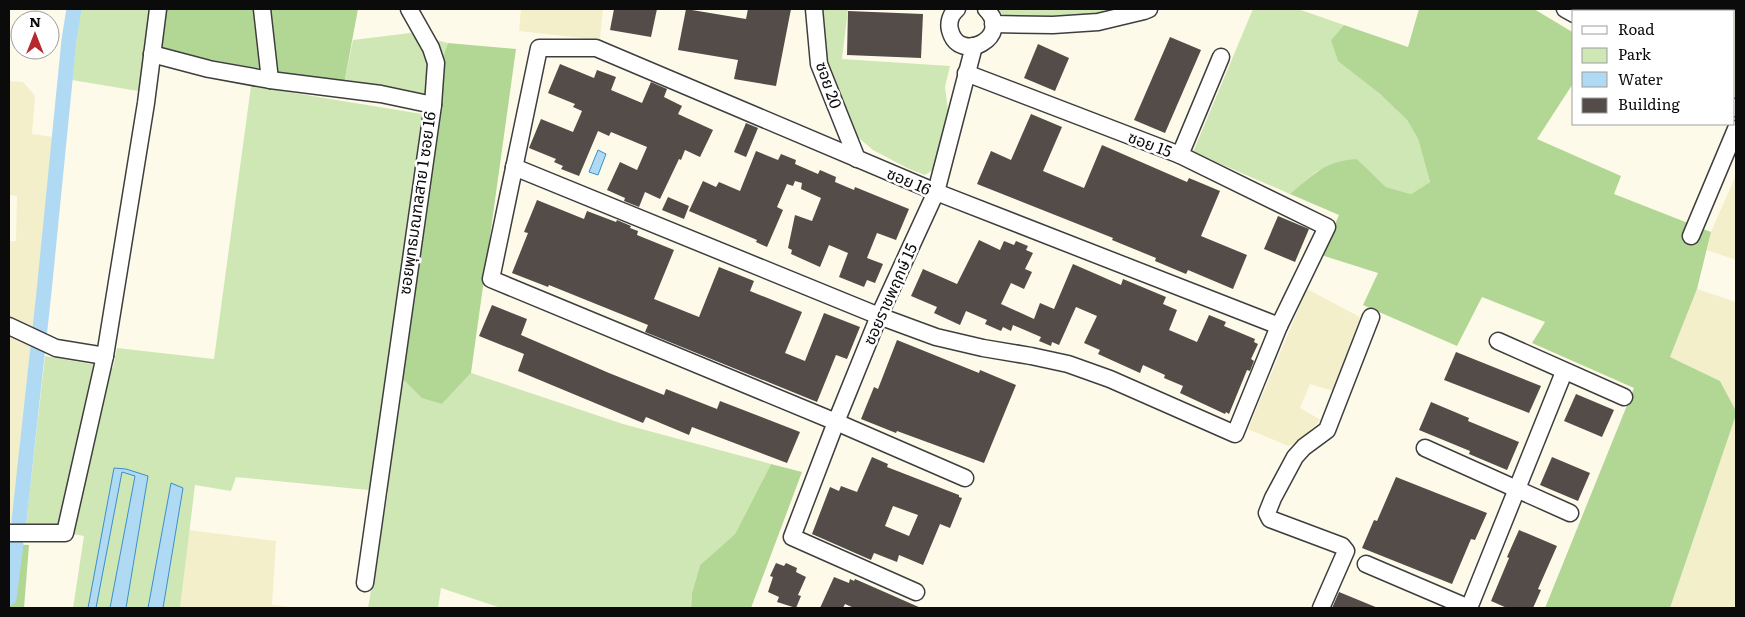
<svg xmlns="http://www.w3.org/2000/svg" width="1745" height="617" font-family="Literata,'Noto Sans Thai',serif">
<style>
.farmland{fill:#f3efcb}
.green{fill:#cfe7b5}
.forest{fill:#b2d795}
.water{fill:#b0daf4;stroke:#398fc8}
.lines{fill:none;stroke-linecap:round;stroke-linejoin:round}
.canal{stroke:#b0daf4;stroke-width:15}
.building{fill:#534c48;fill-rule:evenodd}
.minor-casing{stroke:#3e3e3e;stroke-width:19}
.minor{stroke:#fff;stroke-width:16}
.labels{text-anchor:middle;stroke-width:5;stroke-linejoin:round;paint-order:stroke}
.street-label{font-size:16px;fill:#0b0b0b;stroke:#fff}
</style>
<rect width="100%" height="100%" fill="#fefae9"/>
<g class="farmland">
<path d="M521,9H603L600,40L519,31Z"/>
<path d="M9,81L23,82L35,96L32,134L54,137L18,526H9V241H16L17,196L9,195Z"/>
<path d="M1736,175V260L1707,250L1711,232Z"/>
<path d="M1307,289L1360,317L1333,391L1310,384L1300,408L1321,420L1296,443L1288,446L1248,429Z"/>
<path d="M1697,289L1736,302V411L1720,381L1670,357Z"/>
<path d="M1736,415V608H1670Z"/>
<path d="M189,530L276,541L272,605L302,608H180Z"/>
</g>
<g class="green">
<path d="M80,9H154L138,91L72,80Z"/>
<path d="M823,9H848L842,59L950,66L945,87L949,118L937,167L925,175L909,169L873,150L854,134L822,52Z"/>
<path d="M997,9H1122L1117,11L1065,19L1019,18L1002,14Z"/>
<path d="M1253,9H1298L1344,25L1331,40L1379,93L1407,120L1418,139L1430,182L1411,194L1386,187L1357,159L1317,171L1290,194L1193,152Z"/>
<path d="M410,33L448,43L428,99L344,84L353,40Z"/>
<path d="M251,86L422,114L388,364L442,404L471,373L623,424L771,464L735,534L700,565L692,593L691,608H501L441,588L438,608H368L388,492L236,477L231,491L195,485L180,608H163L183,488L171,483L148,608H126L148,476L114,468L88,608H73L84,536L26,525L45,356L113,368L117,348L214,359Z"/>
<path d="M121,472L135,475L110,608H96Z"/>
</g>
<g class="forest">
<path d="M154,9H358L344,84L147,48Z"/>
<path d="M1419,9H1534L1574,33V82L1537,139L1621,176L1614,194L1711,232L1697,289L1670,357L1720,381L1736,411V415L1670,608H1545L1634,388L1532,343L1545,322L1482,297L1457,346L1363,305L1378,273L1321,255L1339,215L1290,194C1314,174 1325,161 1357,159L1386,187L1411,194L1430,182L1418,139L1407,120L1379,93L1338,61L1331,40L1344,25L1408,47Z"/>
<path d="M448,43L516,49L471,373L442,404L422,398L388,364L422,114Z"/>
<path d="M771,464L802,472L751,608H691L692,593L700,565L735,534Z"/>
<path d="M9,544L29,545L24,608H9Z"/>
</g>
<g class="water">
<path d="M598,150L606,154L598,175L589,172Z"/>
<path d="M114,468L126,469L148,476L126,608H110L135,476L122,472L96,608H88Z"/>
<path d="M171,483L183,488L163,608H148Z"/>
</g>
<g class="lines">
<g class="canal">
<path d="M19,521L44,292L69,40L74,9"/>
<path d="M9,598L16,544"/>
</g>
</g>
<g class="building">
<path d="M614,9H657L651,37L610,30Z"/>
<path d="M686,9L746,19L748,9H791L776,86L734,79L738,60L678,50Z"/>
<path d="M848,11L923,14L921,58L847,55Z"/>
<path d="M1170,37L1201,50L1165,133L1134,120Z"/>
<path d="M1038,44L1069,58L1055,91L1024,78Z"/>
<path d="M560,64L594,78L597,70L616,77L611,90L642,103L651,82L667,89L664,97L682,106L678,114L713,130L700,157L685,150L681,160L679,159L660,199L645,192L639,207L624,201L625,198L607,190L620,162L637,170L647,147L611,132L609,136L598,131L579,176L561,169L563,166L554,162L556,159L529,148L541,119L573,132L582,111L573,107L575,104L548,93Z"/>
<path d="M1031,114L1062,127L1043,171L1084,188L1102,145L1187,182L1189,178L1220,191L1201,236L1247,255L1233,289L1188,270L1186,274L1155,261L1156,258L1112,240L1113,238L977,184L991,151L1011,160Z"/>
<path d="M746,123L758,128L746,157L734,152Z"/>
<path d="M756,151L778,160L781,154L796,160L795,164L818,174L820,170L836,177L835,182L854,190L855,187L909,209L896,240L877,233L867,258L883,264L875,283L867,280L864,287L839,277L848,253L829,245L820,267L791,254L792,250L788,248L795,215L812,221L821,198L801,189L802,183L795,181L793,186L787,184L777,207L783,210L767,247L756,242L757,240L689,211L703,181L716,187L719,182L740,191Z"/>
<path d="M668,197L689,206L684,219L662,210Z"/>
<path d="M537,200L584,219L587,211L616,222L617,220L631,226L630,228L638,231L637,235L674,250L654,299L699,317L719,267L754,281L750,291L802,312L785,353L805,361L824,313L860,327L847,359L836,355L817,402L645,332L648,325L549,285L548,287L512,273L528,233L524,232Z"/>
<path d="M1278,216L1309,229L1295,262L1264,249Z"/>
<path d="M979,240L1000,250L1004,241L1014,245L1016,241L1028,246L1026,250L1033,253L1025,269L1032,272L1024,289L1011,283L1001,304L1034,319L1040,303L1054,309L1073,264L1121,285L1123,279L1166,297L1163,304L1177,310L1169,330L1197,342L1209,315L1226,322L1224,326L1255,339L1254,342L1258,344L1251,359L1254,361L1250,371L1247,370L1229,414L1226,412L1225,414L1180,393L1183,386L1164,378L1165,375L1143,365L1140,373L1098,354L1100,350L1084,343L1097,316L1076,307L1059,345L1052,342L1051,346L1039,341L1041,337L1013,325L1011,331L1003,327L1001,331L985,324L987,320L966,311L960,325L934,313L937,307L911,296L923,269L957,284Z"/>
<path d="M492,305L527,319L521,335L609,373L664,395L666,389L717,409L720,401L800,432L787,463L692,427L689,435L646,417L643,423L518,371L524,354L479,336Z"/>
<path d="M897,340L979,373L980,370L1016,385L984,463L897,431L896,433L861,419L874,387L878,389Z"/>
<path d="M1456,352L1541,386L1529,413L1444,380Z"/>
<path d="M1576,394L1614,410L1602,437L1564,421Z"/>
<path d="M1431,402L1469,418L1468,421L1519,442L1507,470L1469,454L1470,451L1419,430Z"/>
<path d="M872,457L888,464L887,467L959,495V497L962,498L950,528L940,524L923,565L899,555L897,562L874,553L871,560L812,534L830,487L839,491L841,486L857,492ZM893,506L918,515L909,536L885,526Z"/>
<path d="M1552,457L1590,473L1578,501L1540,485Z"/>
<path d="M1396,477L1487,513L1475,540L1471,539L1452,584L1362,548L1374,520L1377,521Z"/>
<path d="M1519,530L1557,546L1538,589L1541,590L1533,608H1507L1491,601L1509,558L1507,557Z"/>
<path d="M776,563L784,566L786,563L797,568L796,572L806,577L798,595L801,596L796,608L777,602L779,597L768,592L773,577L770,576Z"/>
<path d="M834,577L849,583L850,579L854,581L855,579L921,608H854L845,604L843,608H820Z"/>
<path d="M1339,592L1378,608H1332Z"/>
</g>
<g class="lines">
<defs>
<g id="minor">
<path d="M262,9L270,80"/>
<path d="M409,9L431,48L436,63L433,105"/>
<path d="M814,9L819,64L857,159"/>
<path d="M957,9C951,14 948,22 950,30C959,66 1014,36 986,9"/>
<path d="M1565,9L1574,14"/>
<path d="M993,24L1053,25L1098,22L1144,11L1149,9"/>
<path d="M152,54L209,69L270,80L381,94L433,105L365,583"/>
<path d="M1734,107L1736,108"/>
<path d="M1180,155L1221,57"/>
<path d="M514,167L879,316L936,337L983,348L1031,356L1068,364L1110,379L1235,434L1279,326L1327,227L1180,155L966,73"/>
<path d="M1691,236L1736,129"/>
<path d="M9,326L56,348L105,356"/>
<path d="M1498,341L1624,397"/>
<path d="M1425,448L1570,513"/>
<path d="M965,478L836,422L491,279L539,48H596L936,192L1279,326"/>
<path d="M9,533H65L105,356L146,103L158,9"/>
<path d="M1366,564L1469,608"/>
<path d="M916,592L792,537L836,422L879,316L936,192L974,46"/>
<path d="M1321,608L1346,551L1342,546L1270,519L1267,513L1273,498L1295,457L1304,447L1327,430L1371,317"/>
<path d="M1469,608L1564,372"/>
</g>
</defs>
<use href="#minor" class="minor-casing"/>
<use href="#minor" class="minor"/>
</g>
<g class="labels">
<g class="street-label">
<text transform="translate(829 85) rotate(71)" y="6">ซอย 20</text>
<text transform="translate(1150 144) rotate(21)" y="6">ซอย 15</text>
<text transform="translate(909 181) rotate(23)" y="6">ซอย 16</text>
<text transform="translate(417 203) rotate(-82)" y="6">ซอยพุทธมณฑลสาย 1 ซอย 16</text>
<text transform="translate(890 294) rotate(-66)" y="6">ซอยราชพฤกษ์ 15</text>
</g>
</g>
<rect width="1745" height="617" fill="none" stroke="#0b0b0b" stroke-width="20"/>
<rect x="1572" y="10" width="162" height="115" fill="#ffffff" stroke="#9d9d9d"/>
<rect x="1582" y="26" width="25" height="8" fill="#ffffff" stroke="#9d9d9d"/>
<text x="1618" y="35" font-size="15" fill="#0b0b0b">Road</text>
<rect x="1582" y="48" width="25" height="15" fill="#cfe7b5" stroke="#9d9d9d"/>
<text x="1618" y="60" font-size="15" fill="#0b0b0b">Park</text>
<rect x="1582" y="72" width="25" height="15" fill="#b0daf4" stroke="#9d9d9d"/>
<text x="1618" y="85" font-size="15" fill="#0b0b0b">Water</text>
<rect x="1582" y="98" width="25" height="15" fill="#534c48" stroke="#9d9d9d"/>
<text x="1618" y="110" font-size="15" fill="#0b0b0b">Building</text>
<g transform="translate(35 35)"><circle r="24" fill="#ffffff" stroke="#9d9d9d"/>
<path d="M0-4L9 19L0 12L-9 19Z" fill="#b6282e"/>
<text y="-8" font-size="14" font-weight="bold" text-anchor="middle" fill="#0b0b0b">N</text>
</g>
</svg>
